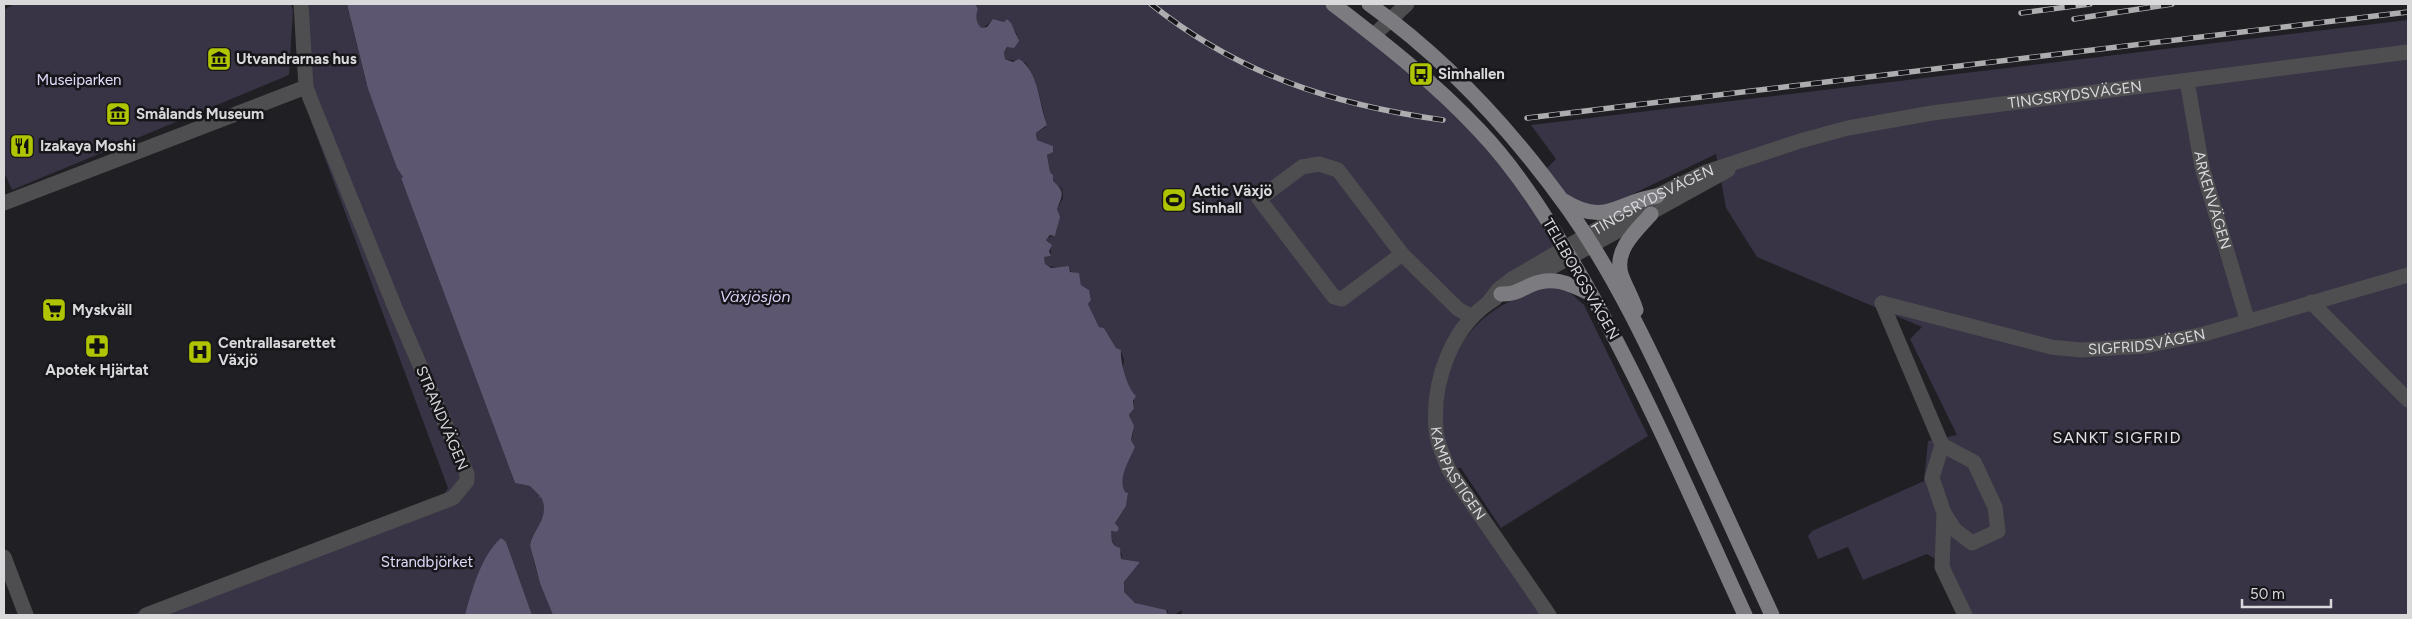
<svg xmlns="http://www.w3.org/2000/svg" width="2412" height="619" font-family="Figtree,sans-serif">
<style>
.green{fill:#383345}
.water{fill:#5d5670}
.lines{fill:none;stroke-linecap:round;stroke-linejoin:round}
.minor{stroke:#4e4e50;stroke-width:15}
.major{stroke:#7c7b80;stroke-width:15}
.rail-casing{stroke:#adacaf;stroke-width:5.5}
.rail{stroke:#17161a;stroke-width:4;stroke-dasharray:11;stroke-linecap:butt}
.labels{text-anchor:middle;stroke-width:5;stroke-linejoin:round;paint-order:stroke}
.poi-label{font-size:15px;font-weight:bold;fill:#d9d8db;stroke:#17161a;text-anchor:start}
.park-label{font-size:15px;fill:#e2dafa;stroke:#17161a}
.street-label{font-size:15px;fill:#d9d8db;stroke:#17161a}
.water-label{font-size:16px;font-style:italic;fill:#ddd2fb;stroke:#17161a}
.neighbourhood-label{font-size:16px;letter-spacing:1px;fill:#e4e2e8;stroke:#17161a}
</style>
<rect width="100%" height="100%" fill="#201f23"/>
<g class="green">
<path d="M14,4H291L293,11L289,75L12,190L4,172V10Z"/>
<path d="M304,4H347L368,89L403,177L401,178L515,483L530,486L541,496L538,499L541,497C552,520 533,527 530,545L533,549C532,572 548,593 553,615H532L506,542L488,555L472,591L465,615H131L441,499L448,488L311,121L307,87Z"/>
<path d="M976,4H1333L1480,130L1571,258L1488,303L1444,363L1441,452L1550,615H1181L1182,610L1174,615H1168V611C1154,606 1118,606 1124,584C1125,580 1137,566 1140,562L1121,559L1122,554C1114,543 1111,544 1111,531L1116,532L1119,528L1115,523L1126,506L1128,493L1124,492C1117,478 1130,460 1135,447L1131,440C1135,433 1133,422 1129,415L1134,410V393L1132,394L1122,371L1124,360L1121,351L1116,348L1104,328L1099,327L1088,304L1091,300L1089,290L1081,285L1079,274L1071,272L1069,266L1066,268L1045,266L1044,257L1051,256L1050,243L1046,239L1056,234L1059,218L1057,209L1063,198L1062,189L1053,181V175L1050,172L1047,155L1051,153L1053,146L1037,140L1036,133L1046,127C1044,110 1036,77 1026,63L1005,59L1004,52L1017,34L1007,19L1004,22L994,19L982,29C974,23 976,10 976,4Z"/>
<path d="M2408,20V615H1969L1945,565L1927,554L1863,580L1848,547L1818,559L1808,536L1812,531L1924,481L1928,441L1957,435L1910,339L1922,327L1757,257L1726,208L1716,154L1612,204L1589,210L1574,205L1546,169L1556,159L1531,125Z"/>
<path d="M1551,287L1567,290L1584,305L1648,436L1501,528L1461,468L1454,469C1450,456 1443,442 1441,429C1440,420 1443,408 1444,399C1450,336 1491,300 1551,287Z"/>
</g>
<g class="water">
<path d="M347,4H975L978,9C975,14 976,25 982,28L987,27L993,19L1004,22L1007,19L1011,23L1019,41L1014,48L1007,47L1004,52L1005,59L1013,62L1019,59C1039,71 1039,105 1047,125L1036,133L1037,140L1053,146V152L1047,155L1050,172L1053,175V181C1066,192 1062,196 1057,209L1060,217L1055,236L1050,235L1046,240L1052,245L1049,251L1051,256L1044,257L1045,264L1051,268L1069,266L1070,272L1079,273L1081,285L1089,290L1091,300L1088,304L1099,327L1104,328L1116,348L1121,350C1120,362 1127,388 1136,396L1133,401L1134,409L1129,415L1134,426L1131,440L1135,447C1130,460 1117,478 1125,492L1128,493L1126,506L1115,523L1119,528L1117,532L1111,531C1112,539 1110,545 1120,548L1121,559L1140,562L1124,582V592L1135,603L1166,610L1168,615H553L540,583L530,545C533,528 551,518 541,497L538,499L540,496L530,486L515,483L401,178L403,177L397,168L368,89Z"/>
<path d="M501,538L506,542L532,615H465C472,590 481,556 501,538Z"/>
</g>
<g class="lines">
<g class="minor">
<path d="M1374,35L1407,4"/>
<path id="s1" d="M2187,81L2202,167L2247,319"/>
<path d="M4,203L306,87"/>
<path d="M1402,254L1338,170L1319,164L1302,167L1259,199L1334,297L1342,299L1402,254L1458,309L1472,317"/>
<path d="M1527,281L1728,170"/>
<path id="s2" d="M1496,298C1452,324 1432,380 1436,430C1437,444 1444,457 1449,470L1549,615"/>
<path d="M2311,302L2408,400"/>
<path id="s3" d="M1488,303L1498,290L1512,279L1642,203L1706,172L1800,141L1848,128L1932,113L2408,52"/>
<path id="s4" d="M1882,303L2051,347L2081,350L2145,346L2204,334L2408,275"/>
<path d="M1882,303L1942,445L1932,478L1944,513L1942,567L1965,615"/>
<path d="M1942,445L1974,462L1995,507L1998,531L1972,543L1955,530L1944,513"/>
<path d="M4,557L26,615"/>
<path d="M146,615L453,498L467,481V474L396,310L310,98L306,87L301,4"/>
</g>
<g class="major">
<path d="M1333,4C1384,43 1435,83 1479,130C1522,175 1555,231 1586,285C1646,391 1694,504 1745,615"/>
<path d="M1369,4C1446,59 1514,133 1569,210C1614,274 1649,348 1682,419C1712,485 1742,550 1772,615"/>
<path d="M1564,201C1606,227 1616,202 1657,196"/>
<path d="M1501,294C1513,295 1520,290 1531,285C1553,275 1570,284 1591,294"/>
<path d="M1636,310C1632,297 1625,286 1621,274C1614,249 1637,230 1651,214"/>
</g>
<defs>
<g id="rail">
<path d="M1151,4C1238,74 1334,105 1443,120"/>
<path d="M2021,13L2090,4"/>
<path d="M2074,19L2172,4"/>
<path d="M1527,118L2408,12"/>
</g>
</defs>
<use href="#rail" class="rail-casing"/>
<use href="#rail" class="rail"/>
</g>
<defs>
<symbol id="museum-square" viewBox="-11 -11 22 22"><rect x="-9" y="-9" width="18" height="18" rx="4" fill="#b0c502" stroke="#17161a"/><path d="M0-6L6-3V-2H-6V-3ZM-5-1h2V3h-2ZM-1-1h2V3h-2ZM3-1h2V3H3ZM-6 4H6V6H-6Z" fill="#111"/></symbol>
<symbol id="bus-square" viewBox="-11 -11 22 22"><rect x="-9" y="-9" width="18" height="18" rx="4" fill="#b0c502" stroke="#17161a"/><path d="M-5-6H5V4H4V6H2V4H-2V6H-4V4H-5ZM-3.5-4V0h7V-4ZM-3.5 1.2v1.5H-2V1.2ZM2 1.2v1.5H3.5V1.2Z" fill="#111"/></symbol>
<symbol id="restaurant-square" viewBox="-11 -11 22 22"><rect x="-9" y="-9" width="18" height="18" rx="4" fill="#b0c502" stroke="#17161a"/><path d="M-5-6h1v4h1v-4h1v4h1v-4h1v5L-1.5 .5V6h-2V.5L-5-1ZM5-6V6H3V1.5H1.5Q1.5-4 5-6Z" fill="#111"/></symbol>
<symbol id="stadium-square" viewBox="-11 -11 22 22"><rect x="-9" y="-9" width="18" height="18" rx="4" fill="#b0c502" stroke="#17161a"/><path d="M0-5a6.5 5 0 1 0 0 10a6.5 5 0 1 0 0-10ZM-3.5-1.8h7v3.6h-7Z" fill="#111"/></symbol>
<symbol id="supermarket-square" viewBox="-11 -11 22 22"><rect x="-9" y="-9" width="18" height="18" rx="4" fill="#b0c502" stroke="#17161a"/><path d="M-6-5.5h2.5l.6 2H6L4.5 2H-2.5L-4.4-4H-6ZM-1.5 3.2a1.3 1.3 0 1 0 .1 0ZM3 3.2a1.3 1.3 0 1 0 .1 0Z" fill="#111"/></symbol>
<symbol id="pharmacy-square" viewBox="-11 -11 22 22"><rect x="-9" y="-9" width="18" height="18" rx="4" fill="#b0c502" stroke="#17161a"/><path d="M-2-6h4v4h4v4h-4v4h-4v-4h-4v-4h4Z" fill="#111"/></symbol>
<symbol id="hospital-square" viewBox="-11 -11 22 22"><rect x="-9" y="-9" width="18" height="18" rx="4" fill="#b0c502" stroke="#17161a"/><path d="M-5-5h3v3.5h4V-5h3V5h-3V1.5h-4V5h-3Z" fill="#111"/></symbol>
</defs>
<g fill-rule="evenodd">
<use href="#museum-square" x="205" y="45" width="28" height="28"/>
<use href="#bus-square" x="1407" y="60" width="28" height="28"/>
<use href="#museum-square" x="104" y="100" width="28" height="28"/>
<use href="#restaurant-square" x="8" y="132" width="28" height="28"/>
<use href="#stadium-square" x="1160" y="186" width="28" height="28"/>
<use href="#supermarket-square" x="40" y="296" width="28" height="28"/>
<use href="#pharmacy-square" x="83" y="332" width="28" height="28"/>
<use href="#hospital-square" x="186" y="338" width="28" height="28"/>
</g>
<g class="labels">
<g class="poi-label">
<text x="236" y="64">Utvandrarnas hus</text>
<text x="1438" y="79">Simhallen</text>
<text x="136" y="119">Smålands Museum</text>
<text x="40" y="151">Izakaya Moshi</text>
<text x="1192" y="196">Actic Växjö<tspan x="1192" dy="17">Simhall</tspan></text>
<text x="72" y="315">Myskväll</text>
<text x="218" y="348">Centrallasarettet<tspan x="218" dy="17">Växjö</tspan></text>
<text x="97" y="375" text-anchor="middle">Apotek Hjärtat</text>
</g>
<g class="park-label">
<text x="79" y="85">Museiparken</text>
<text x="427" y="567">Strandbjörket</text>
</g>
<g class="street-label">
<text dy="5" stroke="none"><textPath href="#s3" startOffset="634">TINGSRYDSVÄGEN</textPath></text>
<text dy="5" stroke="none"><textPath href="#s3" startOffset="196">TINGSRYDSVÄGEN</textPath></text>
<text dy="5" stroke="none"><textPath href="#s1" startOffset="122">ARKENVÄGEN</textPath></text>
<text transform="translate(1581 279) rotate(60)" y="5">TELEBORGSVÄGEN</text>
<text dy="5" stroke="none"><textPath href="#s4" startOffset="271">SIGFRIDSVÄGEN</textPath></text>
<text transform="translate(442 418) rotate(67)" y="5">STRANDVÄGEN</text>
<text dy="5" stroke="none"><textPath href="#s2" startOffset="201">KAMPASTIGEN</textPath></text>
</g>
<g class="water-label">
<text x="755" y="302">Växjösjön</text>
</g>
<g class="neighbourhood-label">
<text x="2117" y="443">SANKT SIGFRID</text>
</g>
</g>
<rect width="2412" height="619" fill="none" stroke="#d9d8db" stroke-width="10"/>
<path d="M2242 599v8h89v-8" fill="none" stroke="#d9d8db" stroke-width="2.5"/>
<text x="2250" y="599" font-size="15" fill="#d9d8db" stroke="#17161a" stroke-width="4" paint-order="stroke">50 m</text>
</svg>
